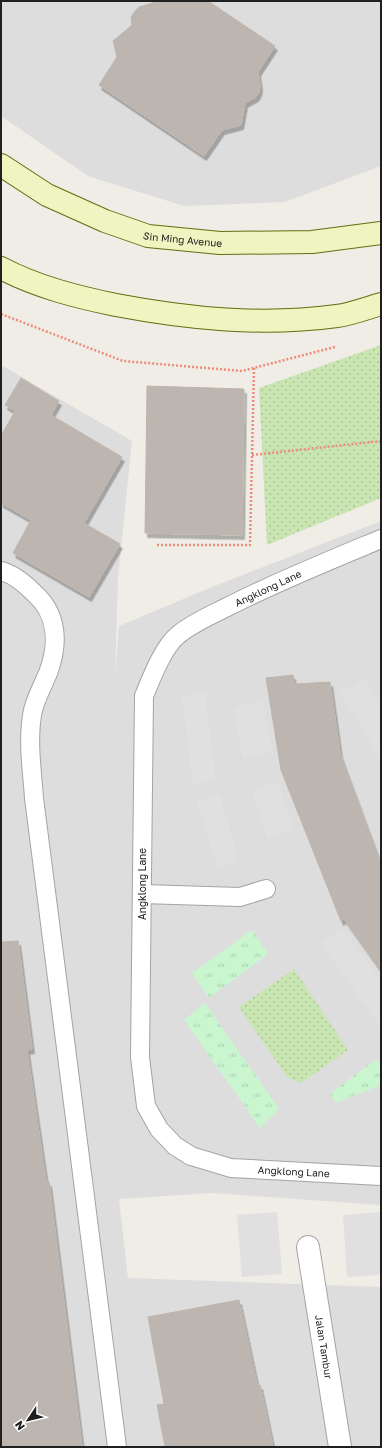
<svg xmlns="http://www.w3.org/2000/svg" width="382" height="1448" font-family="'Golos Text',sans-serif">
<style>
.residential{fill:#dedddd}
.grass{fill:url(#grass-dots)}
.park{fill:url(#park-tufts)}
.parking{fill:#e0e0e0}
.building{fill:#bdb6b0;stroke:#c0b5ab;filter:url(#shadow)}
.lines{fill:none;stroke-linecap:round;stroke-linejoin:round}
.service-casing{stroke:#a4a4a4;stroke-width:20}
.minor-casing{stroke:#a4a4a4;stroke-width:24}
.secondary-casing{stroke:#606f0f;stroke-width:24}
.path{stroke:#ee8c7a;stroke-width:2.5;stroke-dasharray:2 2;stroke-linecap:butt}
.service{stroke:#fff;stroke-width:18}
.minor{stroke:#fff;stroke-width:22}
.secondary{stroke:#eff4c1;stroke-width:22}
.labels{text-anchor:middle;stroke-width:3;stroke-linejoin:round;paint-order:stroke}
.street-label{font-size:10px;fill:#202020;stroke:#fff}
</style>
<defs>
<pattern id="grass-dots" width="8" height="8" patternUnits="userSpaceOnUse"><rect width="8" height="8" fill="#c8e5b2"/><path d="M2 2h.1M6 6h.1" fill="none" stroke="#acc499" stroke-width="1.8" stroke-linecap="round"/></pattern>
<pattern id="park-tufts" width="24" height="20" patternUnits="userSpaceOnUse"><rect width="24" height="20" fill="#c9f5cf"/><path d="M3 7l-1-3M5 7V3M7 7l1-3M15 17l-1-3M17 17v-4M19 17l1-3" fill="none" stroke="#acd2b1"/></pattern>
<filter id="shadow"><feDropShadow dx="2.5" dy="4.5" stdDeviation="0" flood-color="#0004"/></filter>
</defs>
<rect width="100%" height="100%" fill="#f0ede7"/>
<g class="residential">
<path d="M1,1H381V166L285,202L184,206L88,176L1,116Z"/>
<path d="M1,365L132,441L118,578L115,676L119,626L212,587L381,521V1205L212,1193L119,1199L128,1278L381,1287V1447H1Z"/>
</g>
<g class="grass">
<path d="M381,345V498L267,545L259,388Z"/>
<path d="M294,969L348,1050L301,1083L287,1077L239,1007Z"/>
</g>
<g class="park">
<path d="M252,930L268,954L209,998L192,973Z"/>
<path d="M205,1003L279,1109L260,1128L184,1020Z"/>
<path d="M376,1059L381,1066V1085L336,1103L330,1094Z"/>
</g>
<g class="parking">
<path d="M364,677L381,704V758L340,693Z"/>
<path d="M205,693L216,780L193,785L182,697Z"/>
<path d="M263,701L272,752L243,759L233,707Z"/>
<path d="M277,782L294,829L267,839L252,791Z"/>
<path d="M220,794L239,861L217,867L197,802Z"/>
<path d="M343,928L381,982V1028L321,943Z"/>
<path d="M277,1212L282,1274L242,1277L237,1215Z"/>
<path d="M381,1212V1275L347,1277L343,1215Z"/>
</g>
<g class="building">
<path d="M159,1H208L275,46L258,72L260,86L259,92L256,97L245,103L241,125L222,130L204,156L99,85L117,57L113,41L132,25L131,17L135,11L139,7Z"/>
<path d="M21,378L59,401L51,415L122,457L84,523L120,544L89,597L13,553L31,520L1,503V436L15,411L5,405Z"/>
<path d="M147,386L244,389L242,535L145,533Z"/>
<path d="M293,675L294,684L330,682L340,754L381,865V971L344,919L341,921L281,770L266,678Z"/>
<path d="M18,941L32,1049L27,1050L46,1182H49L82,1447H1V942Z"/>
<path d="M239,1300L257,1385H260L273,1447H165L157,1405L164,1404L148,1317Z"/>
</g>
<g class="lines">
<defs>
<g id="service">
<path id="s1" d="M381,539C328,561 276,582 225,608C209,616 191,624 178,635C163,647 151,679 144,696L140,1057L146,1106L159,1129L175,1146L191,1156L231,1168L381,1176"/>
<path d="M1,571C13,574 25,584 34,593C58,614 59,644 48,673C43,685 36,698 33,710C27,739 32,769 34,798L117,1447"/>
<path d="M142,894L240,897L266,889"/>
</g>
<g id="minor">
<path id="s2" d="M308,1247L340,1447"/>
</g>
<g id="secondary">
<path id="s3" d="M1,165L47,195L105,221L148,236L220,243L312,242L381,233"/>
<path d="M1,268C37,287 77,297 116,305C190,319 262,326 337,316C352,314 367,308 381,304"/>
</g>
</defs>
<use href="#service" class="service-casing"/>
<use href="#minor" class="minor-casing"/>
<use href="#secondary" class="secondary-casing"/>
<g class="path">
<path d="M1,314L123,361L242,371L335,347"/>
<path d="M252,455L381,441"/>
<path d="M157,545H250L254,368"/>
</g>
<use href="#service" class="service"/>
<use href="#minor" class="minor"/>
<use href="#secondary" class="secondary"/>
</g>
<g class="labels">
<g class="street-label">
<text dy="4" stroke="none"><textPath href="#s3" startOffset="199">Sin Ming Avenue</textPath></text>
<text transform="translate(268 588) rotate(-25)" y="4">Angklong Lane</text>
<text transform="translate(142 884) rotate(-90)" y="4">Angklong Lane</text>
<text dy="4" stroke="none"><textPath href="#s1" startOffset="879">Angklong Lane</textPath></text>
<text dy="4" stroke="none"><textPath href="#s2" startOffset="101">Jalan Tambur</textPath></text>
</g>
</g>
<rect width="382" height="1448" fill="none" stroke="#202020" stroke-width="4"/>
<g transform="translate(28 1420) rotate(235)" stroke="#ffffff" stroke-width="3" paint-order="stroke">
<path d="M0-3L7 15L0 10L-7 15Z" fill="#202020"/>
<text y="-6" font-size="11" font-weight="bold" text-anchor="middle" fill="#202020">N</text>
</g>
</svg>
